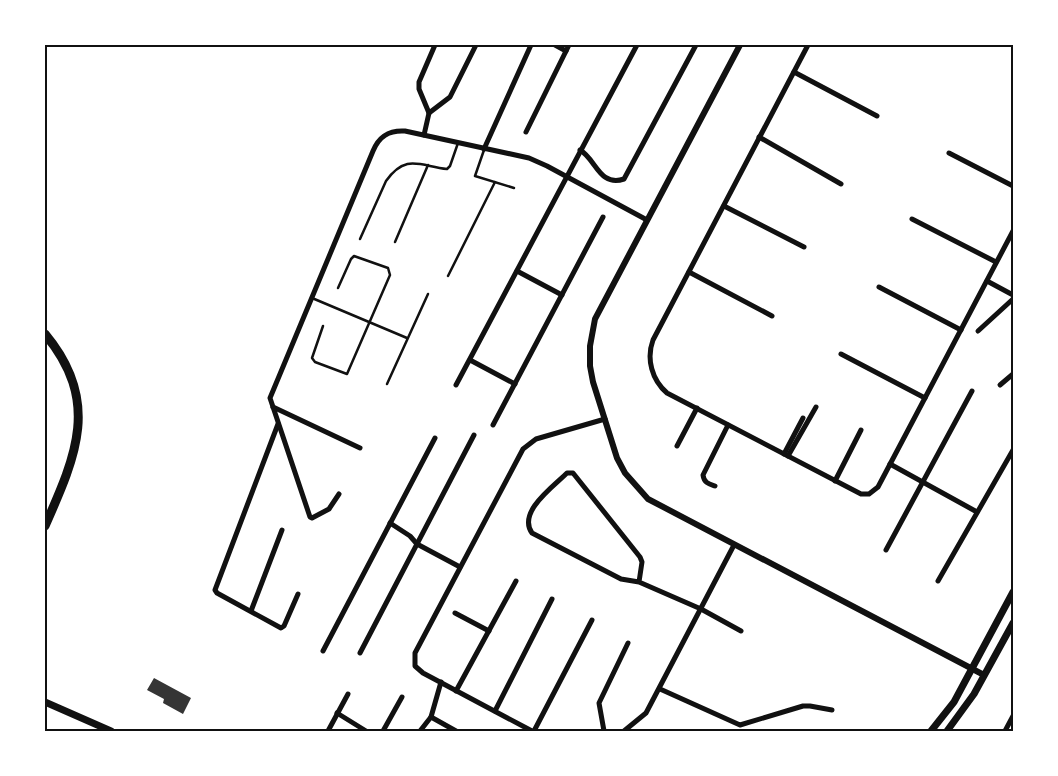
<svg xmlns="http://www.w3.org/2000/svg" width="1058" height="776" font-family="Barlow,sans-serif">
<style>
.building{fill:#353535}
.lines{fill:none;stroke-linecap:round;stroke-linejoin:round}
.service{stroke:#111;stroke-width:2.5}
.minor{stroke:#111;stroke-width:5}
.tertiary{stroke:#111;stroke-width:6}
.secondary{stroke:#111;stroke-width:7}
.motorway{stroke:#111;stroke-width:9}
.neatline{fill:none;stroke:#111;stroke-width:2}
</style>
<rect width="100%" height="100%" fill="#fff"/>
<path class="building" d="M154,678L191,698L183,714L163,703L164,699L147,690Z"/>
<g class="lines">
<g class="service">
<path d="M484,150L475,176L514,188"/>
<path d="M360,239L386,181C406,153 420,166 447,169L450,166L458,143"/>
<path d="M395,242L428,165"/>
<path d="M448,276L495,182"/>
<path d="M312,298L407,338"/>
<path d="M323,326L312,358L315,362L347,374L390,275L388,268L354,256L351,259L338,288"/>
<path d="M387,384L428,294"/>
</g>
<g class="minor">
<path d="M555,45L566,51"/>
<path d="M808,45L653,340C646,359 652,380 667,393L861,494H869L878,487L1013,231"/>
<path d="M794,72L877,116"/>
<path d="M429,113L419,89V82L435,45"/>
<path d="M526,132L569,45"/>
<path d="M424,135L429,113L450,97L476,45"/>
<path d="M759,137L841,184"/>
<path d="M484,149L531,45"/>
<path d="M580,150C596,159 599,187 624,179L696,45"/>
<path d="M949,153L1013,186"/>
<path d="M724,206L804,247"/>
<path d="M912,219L996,262"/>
<path d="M517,271L562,295"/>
<path d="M689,272L772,316"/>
<path d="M987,281L1013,295"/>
<path d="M879,287L961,330"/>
<path d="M978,331L1013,299"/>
<path d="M841,354L925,398"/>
<path d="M470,360L515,384"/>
<path d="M456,385L637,45"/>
<path d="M1000,385L1013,374"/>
<path d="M273,407L360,448"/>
<path d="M278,424L215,590L217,593L281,628L284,626L298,594"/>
<path d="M493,425L603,217"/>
<path d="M677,446L697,408"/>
<path d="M784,454L803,418"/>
<path d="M788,456L816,407"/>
<path d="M890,464L977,512"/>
<path d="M835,481L861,430"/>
<path d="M715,486C709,484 704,483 703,475L728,425"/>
<path d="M339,494L329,509L312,518L310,517L270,398L373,151C379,136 389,130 405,131L529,158L547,166L647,220"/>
<path d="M390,523L410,536L417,544L460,567"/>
<path d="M886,550L972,391"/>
<path d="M938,581L1013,450"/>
<path d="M639,582L642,562L640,557L573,473H567C554,486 517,512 532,533L621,579L639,582L701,609L741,631"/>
<path d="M251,611L282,530"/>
<path d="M455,613L489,631"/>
<path d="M323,651L435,438"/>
<path d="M360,653L474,435"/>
<path d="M660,689L740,725L803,706H810L832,710"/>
<path d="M456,691L516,581"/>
<path d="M495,711L552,599"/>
<path d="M337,713L366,731"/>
<path d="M431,717L456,731"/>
<path d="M328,731L348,694"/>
<path d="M383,731L402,697"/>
<path d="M420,731L431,717L441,682"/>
<path d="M532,731L423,673L415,666V653L523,449L536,439L605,419"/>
<path d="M534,731L592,620"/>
<path d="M604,731L599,703L628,643"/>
<path d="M624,731L646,713L734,545"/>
<path d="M1005,731L1013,716"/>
</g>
<path class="tertiary" d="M740,45L595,319L590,346V366L593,382L617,458L625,473L648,499L984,675"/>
<g class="secondary">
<path d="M45,702L111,731"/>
<path d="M931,731L954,702L1013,592"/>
<path d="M947,731L974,694L1013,623"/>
</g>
<path class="motorway" d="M45,334C101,401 76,456 45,526"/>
</g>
<rect width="1058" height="776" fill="none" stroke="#ffffff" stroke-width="92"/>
<rect x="46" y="46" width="966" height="684" class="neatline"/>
</svg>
